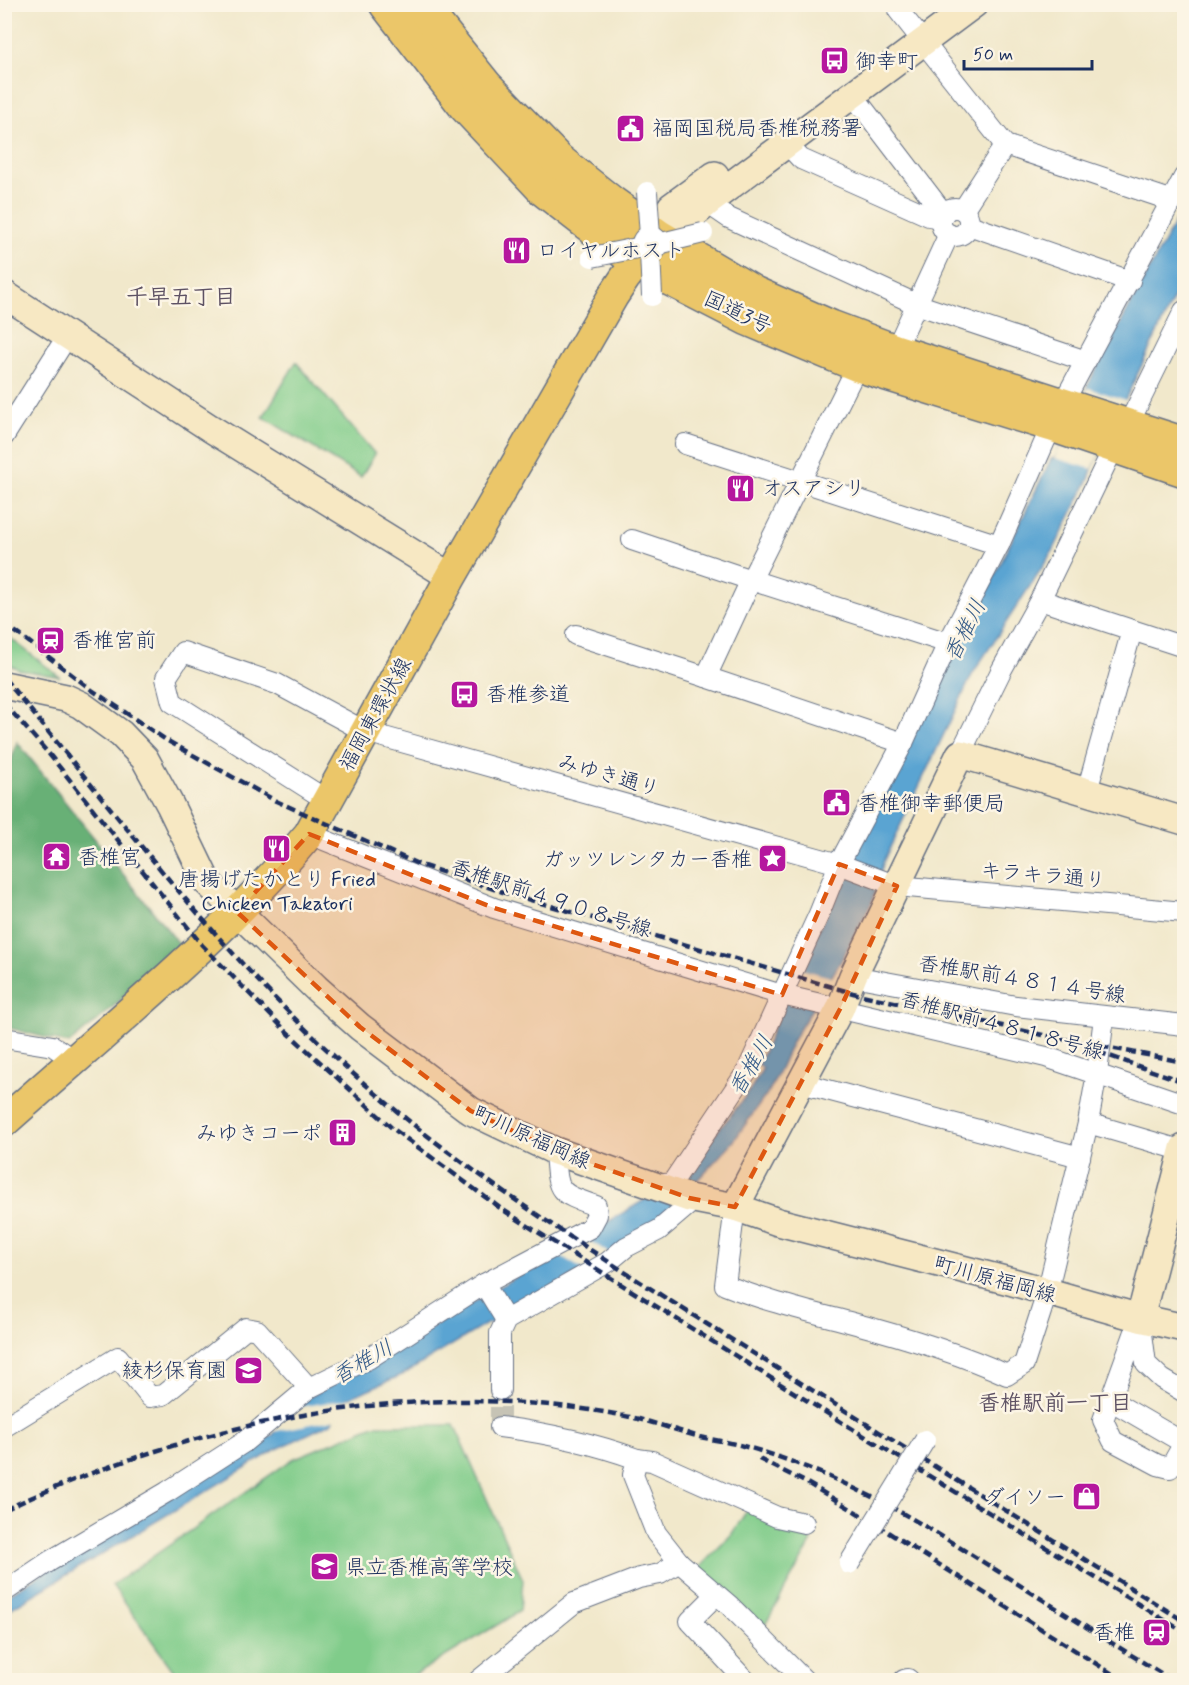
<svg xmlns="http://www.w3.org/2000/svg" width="1189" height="1685" font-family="Mynerve,'Klee One',sans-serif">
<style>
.green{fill:#80cc8a;stroke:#4e7e74;stroke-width:1.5}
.forest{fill:#68b076;stroke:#42706a;stroke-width:1.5}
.water{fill:#5aa4d2;stroke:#3a6a98;stroke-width:1.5}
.pier{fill:#f1e8cb}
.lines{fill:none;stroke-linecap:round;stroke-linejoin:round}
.street-tunnel{stroke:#c6c3b5;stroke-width:20;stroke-dasharray:20 10;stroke-linecap:butt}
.street-casing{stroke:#667084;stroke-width:22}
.secondary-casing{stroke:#667084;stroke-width:30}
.primary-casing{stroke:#667084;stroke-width:33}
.highway-casing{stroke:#667084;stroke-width:36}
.street{stroke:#fff;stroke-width:20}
.secondary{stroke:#f7e8c3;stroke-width:27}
.primary{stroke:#ebc669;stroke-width:30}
.highway{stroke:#ebc669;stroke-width:33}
.rail{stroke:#1b2f5e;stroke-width:4.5;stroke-dasharray:9 4.5;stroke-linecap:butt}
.street-bridge-casing{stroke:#667084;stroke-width:22;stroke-linecap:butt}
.street-bridge{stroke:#fff;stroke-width:20}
.marked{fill:#de5710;fill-opacity:0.2;stroke:#de5710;stroke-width:4.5;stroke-dasharray:12 8;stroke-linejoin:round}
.labels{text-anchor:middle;stroke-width:5;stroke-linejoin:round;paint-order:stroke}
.poi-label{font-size:21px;fill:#1b2f5e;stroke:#fcf5e5;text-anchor:start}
.street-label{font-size:21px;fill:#1b2f5e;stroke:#fcf5e5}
.neighbourhood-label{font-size:22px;font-weight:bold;fill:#5e5264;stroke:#fcf5e5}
.water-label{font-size:22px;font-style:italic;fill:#315887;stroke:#fcf5e5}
</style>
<rect width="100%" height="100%" fill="#fcf5e5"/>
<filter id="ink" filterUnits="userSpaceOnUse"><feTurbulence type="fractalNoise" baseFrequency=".0167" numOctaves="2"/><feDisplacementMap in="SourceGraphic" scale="12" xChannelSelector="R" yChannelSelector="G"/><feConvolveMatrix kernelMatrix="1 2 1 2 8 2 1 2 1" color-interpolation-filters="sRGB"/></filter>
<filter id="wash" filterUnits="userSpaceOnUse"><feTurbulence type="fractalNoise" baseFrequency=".008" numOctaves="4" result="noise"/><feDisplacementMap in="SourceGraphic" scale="24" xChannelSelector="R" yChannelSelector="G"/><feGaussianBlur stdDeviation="1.35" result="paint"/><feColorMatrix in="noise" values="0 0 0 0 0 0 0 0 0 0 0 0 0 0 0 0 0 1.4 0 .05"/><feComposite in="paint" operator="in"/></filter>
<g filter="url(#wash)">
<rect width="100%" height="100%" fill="#f1e8cb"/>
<g class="green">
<path d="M296,362L375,454L361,477L263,417Z"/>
<path d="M4,634H5L60,677L20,670L5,663Z"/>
<path d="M374,1425H454L523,1580L520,1611L407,1680H180L112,1585L293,1459Z"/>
<path d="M750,1506L812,1541L765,1625L696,1571L731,1535Z"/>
</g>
<path class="forest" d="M17,742L180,945L103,1016L69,1044L5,1027L4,770L11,761Z"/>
<path class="water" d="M1184,205V277L1092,469L1089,479L1053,551L973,673L884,860L872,902L840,963L793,1040L771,1088L733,1142L688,1190L673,1214L496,1324L488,1323L404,1374L346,1399L331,1423L275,1450L5,1612V1597L62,1561L273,1435L292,1407L424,1332L678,1180L734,1111L750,1090L763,1068L758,1065L787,995L950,657L966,635L1051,459L1055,458L1083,394Z"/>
<g class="pier">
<path d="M1088,388L1126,400L1092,469L1055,458L1083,394Z"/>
<path d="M793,967L834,978L825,993L786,983Z"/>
<path d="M580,1235L614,1256L590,1274L551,1250Z"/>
<path d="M356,1398L348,1402L337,1419L272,1432L286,1409Z"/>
</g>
</g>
<g filter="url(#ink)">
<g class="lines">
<path class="street-tunnel" d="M500,1427V1390"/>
<defs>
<g id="street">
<path d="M898,10L1005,145L1173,201"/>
<path d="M853,95L944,214"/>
<path d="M787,144L801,159L929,216L942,218"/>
<path d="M707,203L729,218L916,304L1086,361"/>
<circle cx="955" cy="222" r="14"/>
<path d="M963,210L1005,145"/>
<path d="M969,225L1130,281"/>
<path d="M895,351L949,234"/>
<path d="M1062,405L1184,177"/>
<path d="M1128,425L1184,311"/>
<path d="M4,436L68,335"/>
<path d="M685,444L999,545"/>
<path d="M632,540L751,580L948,643"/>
<path d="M1040,600L1184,647"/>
<path d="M576,635L706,677L903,743"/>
<path d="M706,677L751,580L858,365"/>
<path d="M960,754L1002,669L1040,600L1114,447"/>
<path d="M1087,791L1132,630"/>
<path d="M328,801L172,702L166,678L183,652L277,684L366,732L839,864L897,886L1184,912"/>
<path d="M309,834L494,908L782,995L1046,1057L1184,1104"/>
<path d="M853,976L1016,1006L1184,1025"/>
<path d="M4,1038L53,1046L73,1060"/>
<path d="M801,1083L1080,1157"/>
<path d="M1088,1123L1184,1151"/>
<path d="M652,1186L672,1183L747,1071L819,914L839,864L903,743L948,643L999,545L1052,425"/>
<path d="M735,1207L725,1285C765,1301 807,1311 849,1322C902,1336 957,1352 1007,1375L1024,1364L1047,1293L1088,1123L1097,1073L1104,1017"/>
<path d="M484,1284L506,1320"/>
<path d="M500,1390V1333L506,1320L608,1262L626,1247L659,1230L686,1207L689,1198"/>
<path d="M1184,1392L1162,1379L1146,1364L1140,1318L1103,1420L1113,1441L1158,1465L1170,1468L1184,1443"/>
<path d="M1110,1400L1184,1443"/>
<path d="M4,1427L118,1357L150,1397L163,1395L246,1328L257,1330L309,1388"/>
<path d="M500,1427C547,1433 593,1443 637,1459L633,1475L656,1533L679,1562L729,1605L804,1680"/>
<path d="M637,1459L652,1461L777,1517L804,1523"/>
<path d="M4,1592L50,1561L167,1492L243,1443L309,1388L368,1359L484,1284L590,1228L597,1215L596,1206C556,1192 558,1193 555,1151"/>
<path d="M716,1595L690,1621L745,1680"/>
<path d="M479,1680L574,1603L639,1578L660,1574L679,1562"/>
<path d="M904,1680L908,1679L909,1680"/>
</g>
<g id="secondary">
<path d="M658,236L684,223L707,203L974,4"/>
<path d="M658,236L671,207L715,175"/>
<path d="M4,294L210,428L451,577"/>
<path d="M4,685L66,698L81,705L121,734L145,759L170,805L207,882L316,988L360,1027L471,1111L555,1151L689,1198L735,1207L778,1222L1013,1282L1140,1318L1184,1328"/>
<path d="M735,1207L840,1009L853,976L960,754L1184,821"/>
<path d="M1140,1318L1184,1148"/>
</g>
<path id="primary" d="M4,1122C108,1029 219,941 309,834L451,577L613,296L625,278L653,243"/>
<g id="highway">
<path d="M386,4L465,106L544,190L637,262L748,319L858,365L1052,425L1184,470"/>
<path d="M420,4L486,86L558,160L612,203L658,236L754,293L831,327L895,351L1184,444"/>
</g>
</defs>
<use href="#street" class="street-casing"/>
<use href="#secondary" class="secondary-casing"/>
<use href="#primary" class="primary-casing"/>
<use href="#highway" class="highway-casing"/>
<use href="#street" class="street"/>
<use href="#secondary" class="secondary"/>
<use href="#primary" class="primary"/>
<use href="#highway" class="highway"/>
<g class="rail">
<path d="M4,623L92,690L166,740L276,801L418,864L506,893L853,993L1052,1037L1184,1062"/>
<path d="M4,678C115,811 219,953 348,1069C458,1169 585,1247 710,1326C867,1425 1026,1523 1184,1621"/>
<path d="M4,703L49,754L202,945L286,1031L392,1128L500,1208L536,1231L838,1420L1184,1632"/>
<path d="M1098,1052L1184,1082"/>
<path d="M759,1459L807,1483L856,1512L1122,1680"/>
<path d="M4,1510C194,1422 407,1377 615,1414C644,1419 672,1429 700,1437C714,1440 729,1442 743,1446C782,1456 830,1476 866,1494C911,1516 954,1544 996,1570C1054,1607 1113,1644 1172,1680"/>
</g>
<defs>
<g id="street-bridge">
<path d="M647,192L650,236"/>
<circle cx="650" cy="244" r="8"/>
<path d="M658,244L703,233"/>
<path d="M650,252L652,296"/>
<path d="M592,257L642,247"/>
<path d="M849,1564L925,1440"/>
</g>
</defs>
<use href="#street-bridge" class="street-bridge-casing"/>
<use href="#street-bridge" class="street-bridge"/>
</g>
</g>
<path class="marked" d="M309,834L494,908L782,995L839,864L897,886L840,1009L735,1207L689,1198L555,1151L471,1111L360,1027L237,912Z"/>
<defs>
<symbol id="bus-square" viewBox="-11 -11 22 22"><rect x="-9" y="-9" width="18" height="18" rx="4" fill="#b5179e" stroke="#fcf5e5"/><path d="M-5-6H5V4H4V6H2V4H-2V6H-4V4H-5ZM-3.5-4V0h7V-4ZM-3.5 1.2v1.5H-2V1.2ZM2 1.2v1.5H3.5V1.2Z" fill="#fff"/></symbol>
<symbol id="civic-square" viewBox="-11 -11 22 22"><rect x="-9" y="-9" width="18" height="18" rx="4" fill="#b5179e" stroke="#fcf5e5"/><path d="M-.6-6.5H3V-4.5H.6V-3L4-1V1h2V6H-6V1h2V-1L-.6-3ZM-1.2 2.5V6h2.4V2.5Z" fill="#fff"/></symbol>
<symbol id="restaurant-square" viewBox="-11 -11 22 22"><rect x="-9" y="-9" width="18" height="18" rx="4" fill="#b5179e" stroke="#fcf5e5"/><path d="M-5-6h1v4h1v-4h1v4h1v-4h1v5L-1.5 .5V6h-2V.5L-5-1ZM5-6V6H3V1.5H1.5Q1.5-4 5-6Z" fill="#fff"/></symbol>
<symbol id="station-square" viewBox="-11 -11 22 22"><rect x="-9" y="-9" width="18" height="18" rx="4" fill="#b5179e" stroke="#fcf5e5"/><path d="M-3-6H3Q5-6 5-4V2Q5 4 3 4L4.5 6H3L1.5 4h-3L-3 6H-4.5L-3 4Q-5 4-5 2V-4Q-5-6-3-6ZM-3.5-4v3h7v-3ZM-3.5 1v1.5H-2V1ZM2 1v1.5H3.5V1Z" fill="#fff"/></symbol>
<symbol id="temple-square" viewBox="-11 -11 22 22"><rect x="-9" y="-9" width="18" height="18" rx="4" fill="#b5179e" stroke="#fcf5e5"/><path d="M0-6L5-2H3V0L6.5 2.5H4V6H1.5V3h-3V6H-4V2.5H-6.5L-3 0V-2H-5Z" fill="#fff"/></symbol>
<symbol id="sight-square" viewBox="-11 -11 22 22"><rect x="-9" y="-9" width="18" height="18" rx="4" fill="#b5179e" stroke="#fcf5e5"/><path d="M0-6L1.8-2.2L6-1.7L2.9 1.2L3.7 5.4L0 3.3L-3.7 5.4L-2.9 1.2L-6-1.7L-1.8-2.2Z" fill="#fff"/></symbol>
<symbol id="building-square" viewBox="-11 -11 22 22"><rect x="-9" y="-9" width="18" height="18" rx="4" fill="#b5179e" stroke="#fcf5e5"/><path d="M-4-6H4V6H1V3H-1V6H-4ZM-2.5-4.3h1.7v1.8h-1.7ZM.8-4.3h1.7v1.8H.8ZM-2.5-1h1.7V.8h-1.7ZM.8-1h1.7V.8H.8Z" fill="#fff"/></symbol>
<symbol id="school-square" viewBox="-11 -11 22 22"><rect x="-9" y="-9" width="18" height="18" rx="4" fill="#b5179e" stroke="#fcf5e5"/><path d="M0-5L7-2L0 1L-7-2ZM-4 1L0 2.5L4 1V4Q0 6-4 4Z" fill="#fff"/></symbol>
<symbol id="shop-square" viewBox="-11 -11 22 22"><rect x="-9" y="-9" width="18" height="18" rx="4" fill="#b5179e" stroke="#fcf5e5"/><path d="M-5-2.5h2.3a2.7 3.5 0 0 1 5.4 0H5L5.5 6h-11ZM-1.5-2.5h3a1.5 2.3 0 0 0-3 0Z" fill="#fff"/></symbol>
</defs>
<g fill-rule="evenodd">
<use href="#bus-square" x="818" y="44" width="33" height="33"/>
<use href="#civic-square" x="614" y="112" width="33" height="33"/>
<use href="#restaurant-square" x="500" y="234" width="33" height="33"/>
<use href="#restaurant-square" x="724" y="472" width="33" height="33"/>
<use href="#station-square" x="34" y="624" width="33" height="33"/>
<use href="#bus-square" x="448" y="678" width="33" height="33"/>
<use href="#civic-square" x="820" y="786" width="33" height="33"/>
<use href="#restaurant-square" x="260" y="832" width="33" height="33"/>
<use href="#temple-square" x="40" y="840" width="33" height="33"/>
<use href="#sight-square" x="756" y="842" width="33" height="33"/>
<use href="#building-square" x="326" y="1116" width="33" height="33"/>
<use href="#school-square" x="232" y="1354" width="33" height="33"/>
<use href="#shop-square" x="1070" y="1480" width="33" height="33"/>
<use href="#school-square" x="308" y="1550" width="33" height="33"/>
<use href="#station-square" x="1140" y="1616" width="33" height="33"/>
</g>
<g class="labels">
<g class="poi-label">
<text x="855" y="68">御幸町</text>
<text x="652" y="135">福岡国税局香椎税務署</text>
<text x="537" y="257">ロイヤルホスト</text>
<text x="762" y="495">オスアシリ</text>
<text x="72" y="647">香椎宮前</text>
<text x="486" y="701">香椎参道</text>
<text x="858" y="810">香椎御幸郵便局</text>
<text x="78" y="864">香椎宮</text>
<text x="752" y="866" text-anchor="end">ガッツレンタカー香椎</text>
<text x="277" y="886" text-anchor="middle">唐揚げたかとり Fried<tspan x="277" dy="24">Chicken Takatori</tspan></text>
<text x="322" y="1140" text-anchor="end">みゆきコーポ</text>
<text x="227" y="1377" text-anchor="end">綾杉保育園</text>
<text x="1066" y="1504" text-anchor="end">ダイソー</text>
<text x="345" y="1574">県立香椎高等学校</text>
<text x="1135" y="1639" text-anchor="end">香椎</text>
</g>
<g class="street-label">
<text transform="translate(738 312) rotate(25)" y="7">国道3号</text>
<text transform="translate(375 714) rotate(-61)" y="7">福岡東環状線</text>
<text transform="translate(609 775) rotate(16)" y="7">みゆき通り</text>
<text transform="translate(1043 875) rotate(5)" y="7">キラキラ通り</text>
<text transform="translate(551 898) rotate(18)" y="7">香椎駅前４９０８号線</text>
<text transform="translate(1022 979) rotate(9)" y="7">香椎駅前４８１４号線</text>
<text transform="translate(1002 1025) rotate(15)" y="7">香椎駅前４８１８号線</text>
<text transform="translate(532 1137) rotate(24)" y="7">町川原福岡線</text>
<text transform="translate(995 1279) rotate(15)" y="7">町川原福岡線</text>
</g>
<g class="neighbourhood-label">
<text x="181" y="304">千早五丁目</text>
<text x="1055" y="1410">香椎駅前一丁目</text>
</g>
<g class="water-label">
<text transform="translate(964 630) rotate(-63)" y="8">香椎川</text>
<text transform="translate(750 1065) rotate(-60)" y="8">香椎川</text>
<text transform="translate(362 1361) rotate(-30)" y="8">香椎川</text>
</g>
</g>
<rect width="1189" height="1685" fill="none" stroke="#fcf5e5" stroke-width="24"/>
<path d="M964 60v9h128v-9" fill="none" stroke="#1b2f5e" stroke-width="3"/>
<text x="973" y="60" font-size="18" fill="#1b2f5e" stroke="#fcf5e5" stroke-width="4.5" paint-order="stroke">50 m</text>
</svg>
